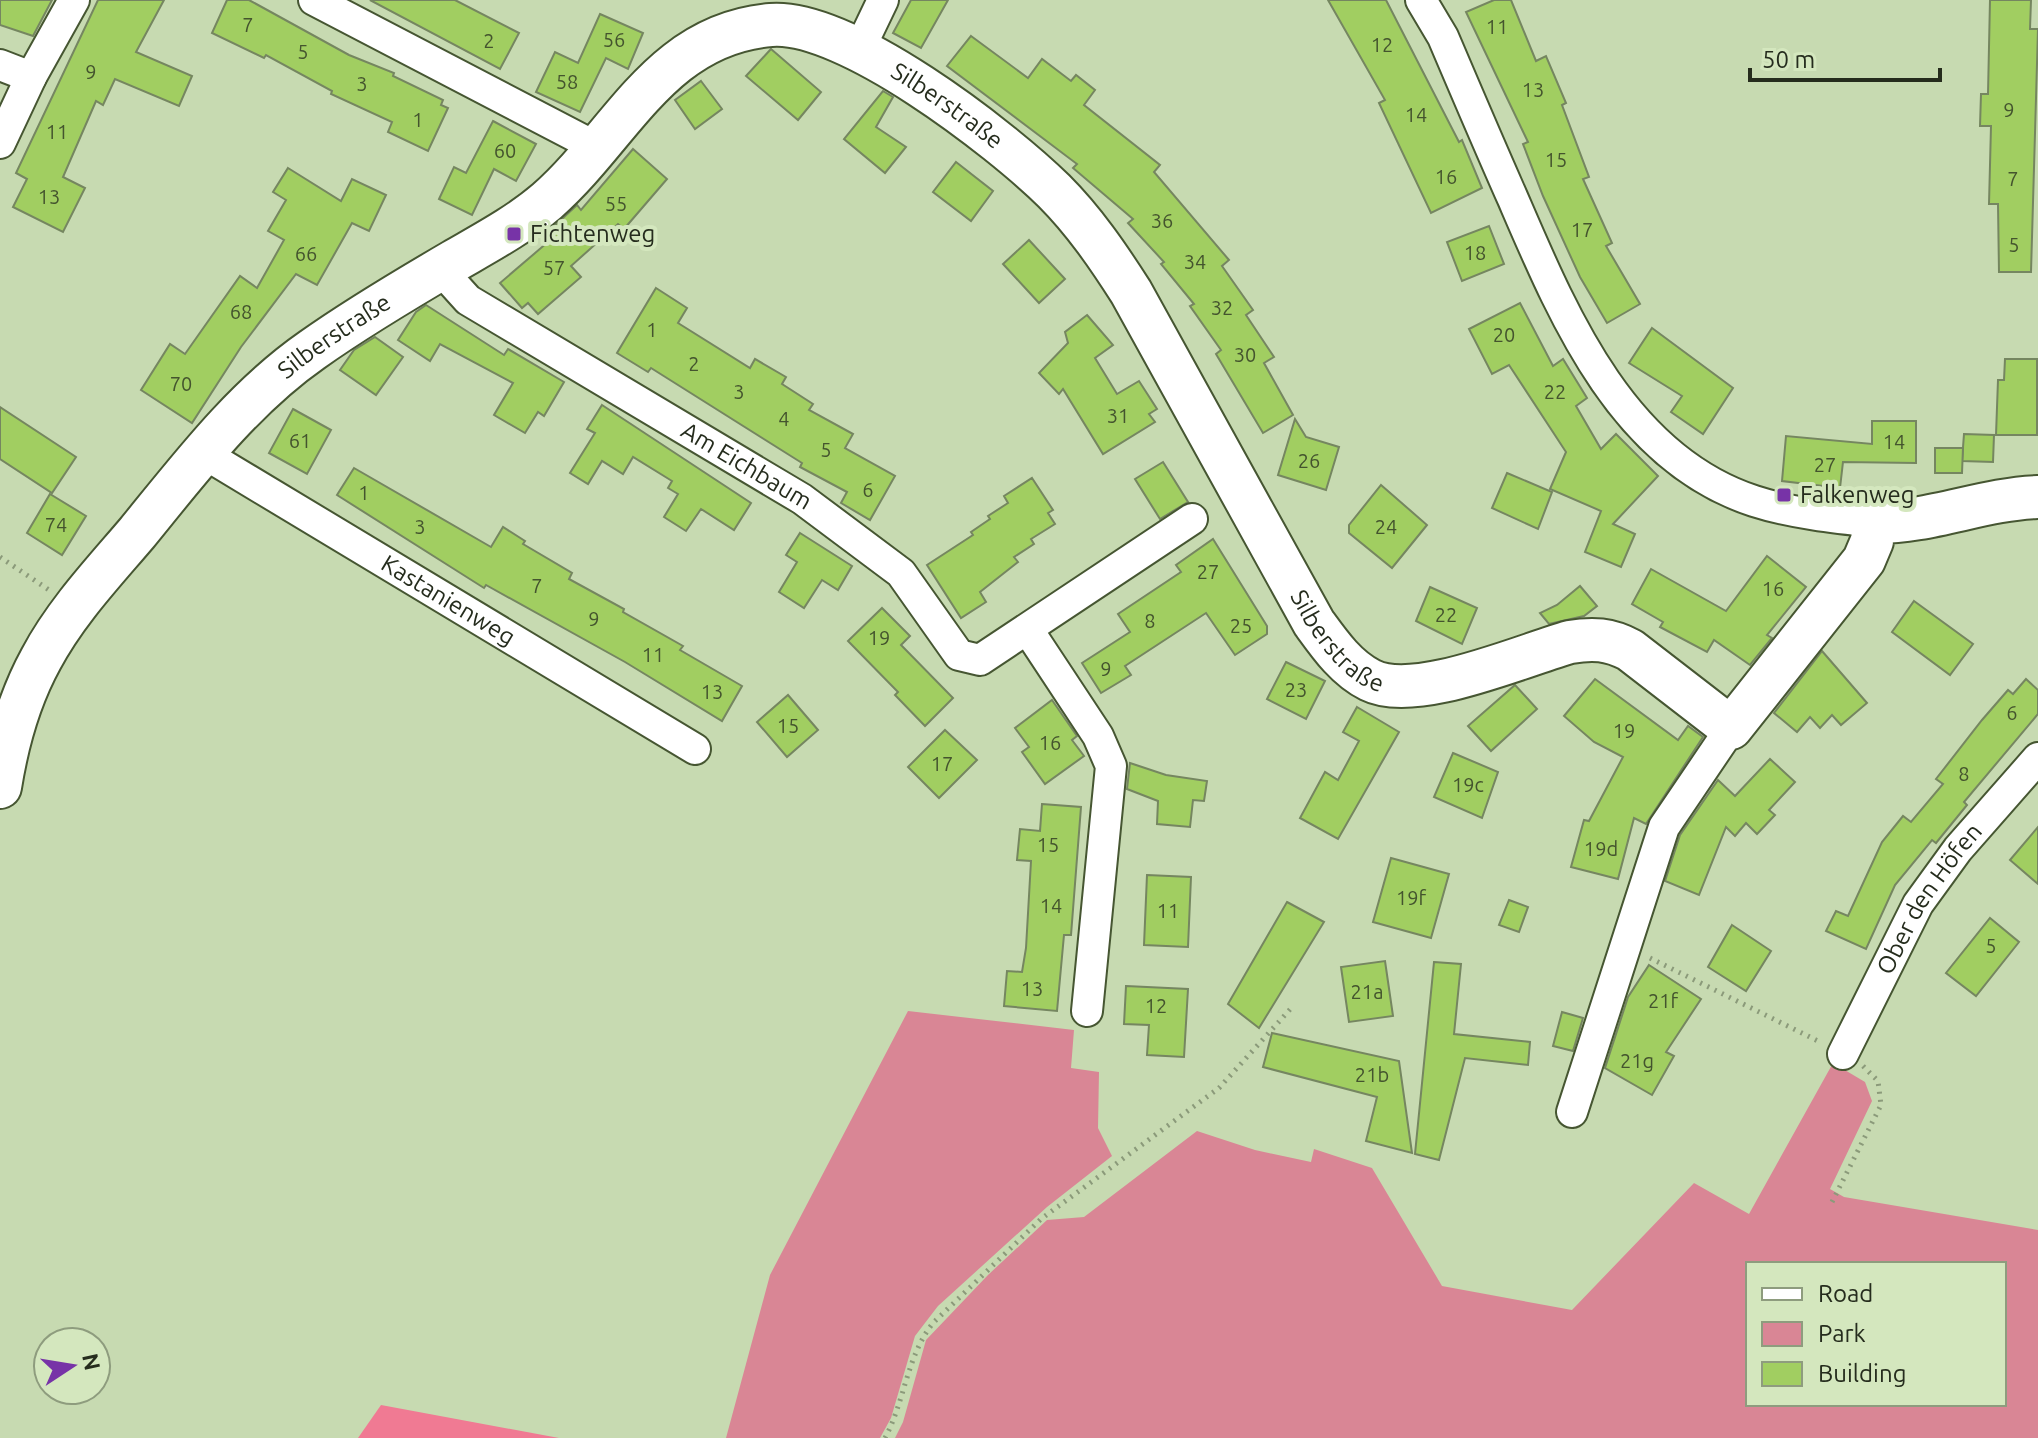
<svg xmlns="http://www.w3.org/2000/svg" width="2038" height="1438" font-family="Ubuntu,sans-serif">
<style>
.green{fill:#d98695;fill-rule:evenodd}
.forest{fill:#f07a93}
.building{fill:#a1ce61;stroke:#758660;stroke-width:2}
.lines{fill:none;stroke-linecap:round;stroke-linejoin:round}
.street-casing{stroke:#465632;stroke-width:34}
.secondary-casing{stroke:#465632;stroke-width:46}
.path{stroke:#8b9a7a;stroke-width:5;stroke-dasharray:2 6;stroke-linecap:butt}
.street{stroke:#fff;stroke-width:30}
.secondary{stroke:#fff;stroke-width:42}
.poi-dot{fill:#7733a7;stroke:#d4e7be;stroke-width:3}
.labels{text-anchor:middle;stroke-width:8;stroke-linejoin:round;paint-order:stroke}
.number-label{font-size:20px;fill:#44542e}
.street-label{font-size:24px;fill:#252c1d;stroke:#d4e7be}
.poi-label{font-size:24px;fill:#252c1d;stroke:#d4e7be;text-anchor:start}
</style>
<rect width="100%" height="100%" fill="#c7dab1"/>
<g class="green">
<path d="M908,1011L1074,1030L1071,1068L1099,1072L1098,1128L1112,1156L1047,1207L938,1306L915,1336L891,1418L880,1438H726L770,1275Z"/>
<path d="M1833,1063L1865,1082L1872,1101L1830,1189L1844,1197L2038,1230V1438H895L903,1422L926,1340L988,1275L1047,1220L1084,1217L1197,1131L1255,1150L1311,1162L1314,1149L1372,1168L1442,1286L1572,1310L1694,1183L1749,1214ZM1748,1264H2004V1404H1748Z"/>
</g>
<path class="forest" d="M381,1405L559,1438H358Z"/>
<g class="building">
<path d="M0,0H52L33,36L0,25Z"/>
<path d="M98,0H164L136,52L192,76L179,106L115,79L103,105L96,101L63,177L85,188L63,232L13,207L27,179L16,173Z"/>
<path d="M227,0H249L349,55L394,73L393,76L443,100L441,105L448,108L428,151L388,132L392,122L331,94L332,91L266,55L264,58L212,33Z"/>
<path d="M370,0H455L519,33L500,69Z"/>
<path d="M911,0H948L921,48L893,33Z"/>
<path d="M1328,0H1386L1459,142L1462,140L1482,188L1431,213L1379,103L1385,100Z"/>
<path d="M1494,0H1511L1536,61L1546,56L1566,103L1562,105L1589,177L1583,179L1612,243L1606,246L1640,304L1607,323L1580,277L1543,196L1523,144L1528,142L1466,12Z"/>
<path d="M1990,0H2031L2030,29H2038L2031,272H1999L1998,204H1989L1991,126H1980L1981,94H1988Z"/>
<path d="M600,14L643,33L628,69L606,58L580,112L536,92L555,52L578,63Z"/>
<path d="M971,36L1028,78L1042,59L1071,81L1076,75L1095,90L1084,105L1160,165L1154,172L1229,260L1222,266L1253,310L1246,315L1274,357L1264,363L1293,415L1263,433L1216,354L1221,350L1190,306L1194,304L1161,264L1164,262L1128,223L1133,219L1073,168L1077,164L947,66Z"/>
<path d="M771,49L821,92L798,120L746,76Z"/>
<path d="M701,81L722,109L695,129L675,100Z"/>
<path d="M883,91L893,97L876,127L906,147L885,173L844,139Z"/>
<path d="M493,121L536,144L516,181L494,169L472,215L439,199L454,167L466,173Z"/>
<path d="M633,149L667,179L624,229L618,224L571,266L581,277L538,314L528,303L522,308L500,283L555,236L550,230L577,205L581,210Z"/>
<path d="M956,162L993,191L971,221L933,192Z"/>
<path d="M288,168L341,201L352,179L386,195L369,231L352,223L317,285L296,274L241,347L192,423L141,390L170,344L185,354L240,276L257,288L284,240L268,231L286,200L273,192Z"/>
<path d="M1489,226L1504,264L1462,281L1447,242Z"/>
<path d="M1029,240L1065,279L1039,303L1003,264Z"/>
<path d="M656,288L687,308L678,323L750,368L755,359L786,377L782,384L813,404L809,410L853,434L845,448L895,476L870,520L841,503L847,492L800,467L802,463L651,368L648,372L617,353Z"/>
<path d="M1520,303L1553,366L1563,359L1587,398L1576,406L1601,449L1616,434L1658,476L1613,524L1635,534L1621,567L1585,552L1601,511L1550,489L1566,452L1509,365L1492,374L1469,329Z"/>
<path d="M426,305L504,355L508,349L564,382L544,416L538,412L525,433L494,415L513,383L440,344L430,361L398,340L416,312Z"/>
<path d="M1087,315L1113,345L1095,358L1117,394L1139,381L1157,409L1149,414L1155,422L1103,454L1063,389L1059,394L1039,373L1068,343L1065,332Z"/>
<path d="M1652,328L1733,388L1703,434L1671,412L1682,396L1629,363Z"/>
<path d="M375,337L403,357L376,395L340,370L354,350Z"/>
<path d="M2005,359H2037V435H1996L1998,380H2004Z"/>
<path d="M602,405L751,503L734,530L701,509L686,531L664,517L678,494L668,488L672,481L633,457L623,474L602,461L588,484L570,473L595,433L587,429Z"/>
<path d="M0,407L76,457L52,493L0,459Z"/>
<path d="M293,409L331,430L307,474L269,453Z"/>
<path d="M1295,419L1306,437L1339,447L1326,490L1278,475Z"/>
<path d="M1872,421H1916V463L1843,462L1840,488L1782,481L1786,436L1872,444Z"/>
<path d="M1964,434L1994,435L1993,462L1962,461Z"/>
<path d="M1935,448H1963L1962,473H1935Z"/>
<path d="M1163,462L1188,502L1160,519L1135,479Z"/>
<path d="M354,468L491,547L503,527L525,541L523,544L572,573L569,579L624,609L623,612L683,646L680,650L742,686L722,721L625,662L486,585L484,588L337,495Z"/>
<path d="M1507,473L1552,492L1538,529L1492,508Z"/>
<path d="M1032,478L1053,510L1048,513L1055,524L1031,539L1034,544L1014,557L1018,562L980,592L986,602L961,618L927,565L973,535L971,532L990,519L988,516L1008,503L1004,496Z"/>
<path d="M1381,485L1427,525L1392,568L1349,533V525Z"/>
<path d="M50,494L86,516L62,555L27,533Z"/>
<path d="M800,533L852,566L838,590L822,580L804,608L779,592L797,562L786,555Z"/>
<path d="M1213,539L1267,626V634L1235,655L1206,613L1125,666L1131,675L1101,693L1082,663L1130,632L1118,614L1181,572L1176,565Z"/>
<path d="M1767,556L1806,587L1767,635L1772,638L1750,665L1714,640L1707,652L1660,627L1663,622L1632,604L1651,569L1726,611Z"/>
<path d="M1580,586L1597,606L1584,616L1549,624L1540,613L1557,605Z"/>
<path d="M1430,587L1477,608L1462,644L1416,621Z"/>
<path d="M1914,601L1973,644L1950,675L1892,632Z"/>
<path d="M882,608L910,636L901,645L953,698L925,726L895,695L898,692L848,641Z"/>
<path d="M1822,651L1867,703L1841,725L1832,715L1820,728L1810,717L1797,732L1774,713Z"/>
<path d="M1286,662L1325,681L1306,719L1267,699Z"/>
<path d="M1595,679L1678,740L1688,726L1703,737L1646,824L1634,818L1618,879L1571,867L1584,820L1589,821L1623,757L1594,742L1564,716Z"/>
<path d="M2026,679L2038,690V714L1964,802L1967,805L1936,843L1932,840L1895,885L1866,949L1826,931L1836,911L1848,916L1882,842L1903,816L1911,822L1943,784L1936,779L1982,720L2008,690L2013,694Z"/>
<path d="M1515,685L1537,709L1491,751L1468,726Z"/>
<path d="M788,695L818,730L787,757L757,722Z"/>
<path d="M1052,700L1077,736L1072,740L1084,756L1045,784L1022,752L1029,747L1015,728Z"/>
<path d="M1357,707L1399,732L1338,839L1300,818L1325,772L1338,780L1359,741L1343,732Z"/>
<path d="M945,730L977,760L939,798L908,767Z"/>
<path d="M1453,753L1498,772L1482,818L1434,797Z"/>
<path d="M1770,759L1795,782L1769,810L1775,815L1757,834L1746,823L1735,836L1726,827L1699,895L1665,881L1680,835L1718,780L1735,796Z"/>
<path d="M1130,763L1166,775L1207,781L1204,801L1193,800L1190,827L1157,824L1158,801L1127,789Z"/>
<path d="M1042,804L1081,807L1071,935H1064L1057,1011L1004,1006L1007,971L1022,972L1026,948L1031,861L1017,860L1020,829L1040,831Z"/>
<path d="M2038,827V884L2010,860Z"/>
<path d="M1391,858L1449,874L1431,938L1373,922Z"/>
<path d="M1147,875L1191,877L1188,947L1144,945Z"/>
<path d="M1509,900L1528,907L1519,932L1499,925Z"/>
<path d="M1287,902L1324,922L1259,1028L1228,1004Z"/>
<path d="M1990,918L2019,942L1976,996L1946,973Z"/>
<path d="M1732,925L1771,951L1746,991L1708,967Z"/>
<path d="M1385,961L1393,1016L1349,1022L1341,967Z"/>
<path d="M1434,962L1461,964L1454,1034L1530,1042L1528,1065L1465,1058L1439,1160L1415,1154Z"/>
<path d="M1649,965L1701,999L1666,1052L1674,1056L1652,1095L1605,1068L1628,997Z"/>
<path d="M1126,986L1188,989L1184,1057L1147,1055L1149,1025L1124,1024Z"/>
<path d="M1562,1012L1583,1018L1573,1051L1553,1046Z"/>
<path d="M1272,1033L1399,1061L1412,1153L1366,1141L1377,1097L1263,1067Z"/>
</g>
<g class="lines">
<defs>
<g id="street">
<path d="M314,0L596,147"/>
<path d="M1421,0L1443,37C1466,91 1489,145 1513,199C1563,315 1622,458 1754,501C1791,513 1836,518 1874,522"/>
<path d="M860,48L883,0"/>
<path d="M0,65L31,77"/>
<path d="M0,143L31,77L74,0"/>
<path id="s1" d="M440,269L468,300L802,499L901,573L959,655L980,660L1192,519"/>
<path id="s2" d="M203,453L695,749"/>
<path d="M1028,630L1098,736L1111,766L1087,1011"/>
<path id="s3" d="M1843,1054L1918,904L1958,849L2038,758"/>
<path d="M1572,1112L1664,827L1731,728"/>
</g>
<g id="secondary">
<path id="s4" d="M0,787C7,743 19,699 41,659C66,612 103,573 137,533C190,468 243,398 312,350C357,318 406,289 454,261C485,243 519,225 547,201C621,136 660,34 771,25C846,19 1000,138 1054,191C1084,221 1108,256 1131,292L1314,623C1330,645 1346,668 1370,680C1415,703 1523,655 1570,642C1593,638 1609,639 1630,650L1731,728L1864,560L1872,541L1874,522C1930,523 1982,499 2038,497"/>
</g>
</defs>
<use href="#street" class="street-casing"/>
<use href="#secondary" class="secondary-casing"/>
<g class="path">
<path d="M0,557L49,590"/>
<path d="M1650,958L1820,1042"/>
<path d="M1832,1202L1881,1105L1878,1081L1863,1066"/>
<path d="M885,1438C905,1401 907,1354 934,1322L1041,1219L1219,1088L1294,1005"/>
</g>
<use href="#street" class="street"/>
<use href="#secondary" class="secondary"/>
</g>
<g class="poi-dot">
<rect x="506" y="226" width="16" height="16" rx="4"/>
<rect x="1776" y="487" width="16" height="16" rx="4"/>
</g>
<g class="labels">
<g class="number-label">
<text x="248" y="32">7</text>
<text x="1497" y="34">11</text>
<text x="614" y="47">56</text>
<text x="489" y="48">2</text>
<text x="1382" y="52">12</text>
<text x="303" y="59">5</text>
<text x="91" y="79">9</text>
<text x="567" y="89">58</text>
<text x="362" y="91">3</text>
<text x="1533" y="97">13</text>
<text x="2009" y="117">9</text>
<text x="1416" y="122">14</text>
<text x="418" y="127">1</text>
<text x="57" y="139">11</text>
<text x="505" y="158">60</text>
<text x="1556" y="167">15</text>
<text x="1446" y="184">16</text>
<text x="2013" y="186">7</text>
<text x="49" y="204">13</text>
<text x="616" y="211">55</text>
<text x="1162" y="228">36</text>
<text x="1582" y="237">17</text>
<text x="2014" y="252">5</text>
<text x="1475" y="260">18</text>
<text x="306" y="261">66</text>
<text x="1195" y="269">34</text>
<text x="554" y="275">57</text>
<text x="1222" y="315">32</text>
<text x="241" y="319">68</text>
<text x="652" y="337">1</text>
<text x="1504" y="342">20</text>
<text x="1245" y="362">30</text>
<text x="694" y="371">2</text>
<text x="181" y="391">70</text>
<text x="739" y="399">3</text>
<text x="1555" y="399">22</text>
<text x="1118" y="423">31</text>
<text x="784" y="426">4</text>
<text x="300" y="448">61</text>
<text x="1894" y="449">14</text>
<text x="826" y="457">5</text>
<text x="1309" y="468">26</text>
<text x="1825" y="472">27</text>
<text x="868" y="497">6</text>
<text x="364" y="500">1</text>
<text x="56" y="532">74</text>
<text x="420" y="534">3</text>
<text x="1386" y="534">24</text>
<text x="1208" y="579">27</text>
<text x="537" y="593">7</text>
<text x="1773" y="596">16</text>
<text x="1446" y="622">22</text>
<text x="594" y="626">9</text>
<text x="1150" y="628">8</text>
<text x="1241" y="633">25</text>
<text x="879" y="645">19</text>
<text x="653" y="662">11</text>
<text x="1106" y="676">9</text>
<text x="1296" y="697">23</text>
<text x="712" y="699">13</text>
<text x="2012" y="720">6</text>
<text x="788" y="733">15</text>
<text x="1624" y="738">19</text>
<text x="1050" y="750">16</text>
<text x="942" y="771">17</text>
<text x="1964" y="781">8</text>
<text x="1468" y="792">19c</text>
<text x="1048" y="852">15</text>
<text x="1601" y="856">19d</text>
<text x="1411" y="905">19f</text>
<text x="1051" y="913">14</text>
<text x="1168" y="918">11</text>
<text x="1991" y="953">5</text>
<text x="1032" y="996">13</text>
<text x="1367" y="999">21a</text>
<text x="1663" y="1008">21f</text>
<text x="1156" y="1013">12</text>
<text x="1637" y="1068">21g</text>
<text x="1372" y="1082">21b</text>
</g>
<g class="street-label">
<text dy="8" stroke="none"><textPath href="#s4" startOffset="1316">Silberstraße</textPath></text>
<text dy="8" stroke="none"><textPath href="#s4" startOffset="574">Silberstraße</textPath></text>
<text dy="8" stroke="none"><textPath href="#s1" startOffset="366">Am Eichbaum</textPath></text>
<text dy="8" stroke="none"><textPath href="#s2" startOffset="286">Kastanienweg</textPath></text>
<text dy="8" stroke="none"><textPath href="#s4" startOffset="1988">Silberstraße</textPath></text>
<text dy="8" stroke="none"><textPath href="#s3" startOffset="178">Ober den Höfen</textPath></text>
</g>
<g class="poi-label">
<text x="530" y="242">Fichtenweg</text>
<text x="1800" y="503">Falkenweg</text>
</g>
</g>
<rect x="1746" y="1262" width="260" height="144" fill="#d4e7be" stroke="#8e9c7e" stroke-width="2"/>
<rect x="1762" y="1288" width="40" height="12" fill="#ffffff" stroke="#8e9c7e" stroke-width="2"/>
<text x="1818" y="1302" font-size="24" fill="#252c1d">Road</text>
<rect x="1762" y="1322" width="40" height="24" fill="#d98695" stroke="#8e9c7e" stroke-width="2"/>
<text x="1818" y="1342" font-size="24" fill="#252c1d">Park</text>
<rect x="1762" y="1362" width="40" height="24" fill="#a1ce61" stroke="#8e9c7e" stroke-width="2"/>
<text x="1818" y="1382" font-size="24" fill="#252c1d">Building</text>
<g transform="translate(72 1366) rotate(78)"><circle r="38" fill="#d4e7be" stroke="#8e9c7e" stroke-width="2"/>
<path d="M0-6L14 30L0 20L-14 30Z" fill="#7733a7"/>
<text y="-12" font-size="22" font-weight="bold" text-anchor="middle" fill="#252c1d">N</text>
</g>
<path d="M1750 68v12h190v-12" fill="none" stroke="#252c1d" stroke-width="4"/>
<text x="1762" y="68" font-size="24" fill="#252c1d" stroke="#d4e7be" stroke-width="6" paint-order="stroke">50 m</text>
</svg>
